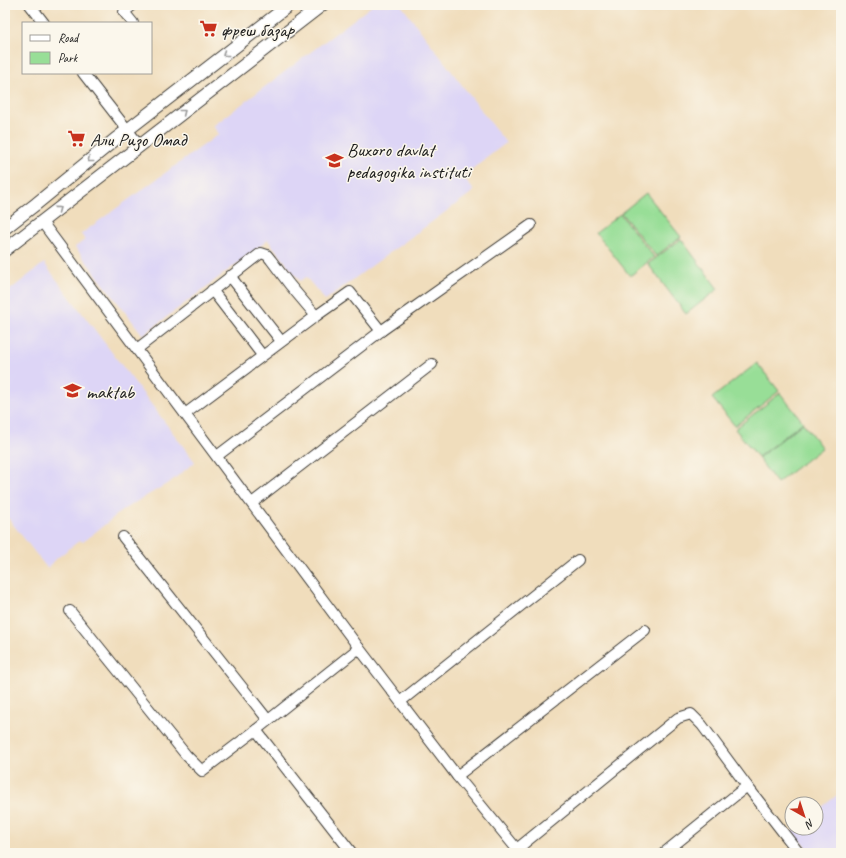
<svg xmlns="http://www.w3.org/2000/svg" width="846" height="858" font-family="Caveat,sans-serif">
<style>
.built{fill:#ddd5f6}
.green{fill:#98de97;stroke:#5a7d5a}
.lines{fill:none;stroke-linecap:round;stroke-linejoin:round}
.minor-casing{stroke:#3c3934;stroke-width:12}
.major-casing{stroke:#3c3934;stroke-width:14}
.minor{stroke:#fff;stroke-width:10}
.major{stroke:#fff;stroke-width:12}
.oneway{stroke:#999}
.labels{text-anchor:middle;stroke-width:3;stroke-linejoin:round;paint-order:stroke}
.poi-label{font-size:19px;fill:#1c1c1c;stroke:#fbf7ec;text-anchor:start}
</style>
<rect width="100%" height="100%" fill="#fbf7ec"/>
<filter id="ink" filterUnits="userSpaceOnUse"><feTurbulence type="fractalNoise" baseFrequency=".025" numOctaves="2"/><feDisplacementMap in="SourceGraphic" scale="8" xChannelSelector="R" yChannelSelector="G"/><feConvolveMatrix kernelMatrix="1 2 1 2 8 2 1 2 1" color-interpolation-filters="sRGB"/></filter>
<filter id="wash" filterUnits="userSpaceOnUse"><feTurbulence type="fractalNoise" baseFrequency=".012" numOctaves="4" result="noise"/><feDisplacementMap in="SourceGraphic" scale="16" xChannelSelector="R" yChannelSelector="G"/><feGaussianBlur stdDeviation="0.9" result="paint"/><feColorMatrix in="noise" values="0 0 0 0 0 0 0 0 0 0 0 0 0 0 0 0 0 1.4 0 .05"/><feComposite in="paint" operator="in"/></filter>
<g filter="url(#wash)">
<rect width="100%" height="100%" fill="#f0ddbc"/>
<g class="built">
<path d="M373,5H401L506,143L463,176L474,191L325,300L306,277L300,281L268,240L143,335L75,247L85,240L81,234L219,134L213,126Z"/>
<path d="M44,263L195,462L170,482L124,509L83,542L80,540L52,562L53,563L47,568L5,514V294Z"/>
<path d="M841,792V853H810L792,831L795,828H816V812Z"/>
</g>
<g class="green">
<path d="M646,193L681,237L656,256L621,213Z"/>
<path d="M620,214L654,257L630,276L596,233Z"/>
<path d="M681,239L718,289L686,314L648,264Z"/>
<path d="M757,363L779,391L735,426L712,398Z"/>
<path d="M780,393L803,422L758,457L735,429Z"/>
<path d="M803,423L822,448L777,483L758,458Z"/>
</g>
</g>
<g filter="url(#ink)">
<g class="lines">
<defs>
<g id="minor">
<path d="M30,5L44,23"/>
<path d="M133,5L124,12L133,23"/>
<path d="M83,73L140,146"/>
<path d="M42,222L359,648L457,776L520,853"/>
<path d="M230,276L281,341"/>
<path d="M212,290L262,355"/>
<path d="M137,349L261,253L267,255L271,260L289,284L316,316"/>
<path d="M185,414L316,316L350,292L381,331"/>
<path d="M217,456L381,331L531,225"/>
<path d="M252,503L432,364"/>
<path d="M123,537L268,720"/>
<path d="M70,611L186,755L202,771L256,730L359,648"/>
<path d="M401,701L578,560"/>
<path d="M256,730L352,853"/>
<path d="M457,776L645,630"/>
<path d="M517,849L678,718L691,714L702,725L747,786"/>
<path d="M664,853L747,786L799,853"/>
</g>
<g id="major">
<path d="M5,228L36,204L117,138L289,5"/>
<path d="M5,250L322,5"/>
</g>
</defs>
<use href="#minor" class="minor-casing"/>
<use href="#major" class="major-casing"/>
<use href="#minor" class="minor"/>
<use href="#major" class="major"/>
</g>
<defs><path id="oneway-chevron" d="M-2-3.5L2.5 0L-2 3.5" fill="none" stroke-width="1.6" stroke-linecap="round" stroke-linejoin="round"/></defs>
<g class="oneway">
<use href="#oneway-chevron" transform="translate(225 54) rotate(142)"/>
<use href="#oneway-chevron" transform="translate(183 112) rotate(-38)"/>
<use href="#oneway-chevron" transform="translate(90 160) rotate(141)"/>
<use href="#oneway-chevron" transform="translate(58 209) rotate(-37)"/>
</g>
</g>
<defs>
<symbol id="supermarket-bare" viewBox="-9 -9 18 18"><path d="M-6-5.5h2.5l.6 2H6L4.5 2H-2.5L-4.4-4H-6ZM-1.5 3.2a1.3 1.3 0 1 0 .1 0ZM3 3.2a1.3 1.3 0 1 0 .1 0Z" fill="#c8321e" stroke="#fbf7ec" stroke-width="2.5" paint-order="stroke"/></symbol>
<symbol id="university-bare" viewBox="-9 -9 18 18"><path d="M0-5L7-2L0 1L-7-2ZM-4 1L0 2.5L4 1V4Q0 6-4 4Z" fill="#c8321e" stroke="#fbf7ec" stroke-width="2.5" paint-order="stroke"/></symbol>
<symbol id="school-bare" viewBox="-9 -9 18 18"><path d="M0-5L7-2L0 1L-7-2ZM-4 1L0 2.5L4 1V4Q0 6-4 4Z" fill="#c8321e" stroke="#fbf7ec" stroke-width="2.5" paint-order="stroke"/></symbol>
</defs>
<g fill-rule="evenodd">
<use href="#supermarket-bare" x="196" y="16" width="25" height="25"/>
<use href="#supermarket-bare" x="64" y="126" width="25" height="25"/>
<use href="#university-bare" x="322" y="148" width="25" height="25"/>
<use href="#school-bare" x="60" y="378" width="25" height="25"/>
</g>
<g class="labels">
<g class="poi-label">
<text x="221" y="36">фреш базар</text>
<text x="90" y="146">Али Ризо Омад</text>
<text x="347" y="156">Buxoro davlat<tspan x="347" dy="22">pedagogika instituti</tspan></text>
<text x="86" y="398">maktab</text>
</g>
</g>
<rect width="846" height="858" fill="none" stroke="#fbf7ec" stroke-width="20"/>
<rect x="22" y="22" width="130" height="52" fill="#fbf7ec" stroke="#a29f99"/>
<rect x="30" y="35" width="20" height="6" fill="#ffffff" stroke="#a29f99"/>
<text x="58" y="42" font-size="12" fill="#1c1c1c">Road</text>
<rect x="30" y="52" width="20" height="12" fill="#98de97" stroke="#a29f99"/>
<text x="58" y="62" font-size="12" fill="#1c1c1c">Park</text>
<g transform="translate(804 816) rotate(141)"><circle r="19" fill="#fbf7ec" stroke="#a29f99"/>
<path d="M0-3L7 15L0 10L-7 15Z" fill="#c8321e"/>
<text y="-6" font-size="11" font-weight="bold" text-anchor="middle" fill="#1c1c1c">N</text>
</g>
</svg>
